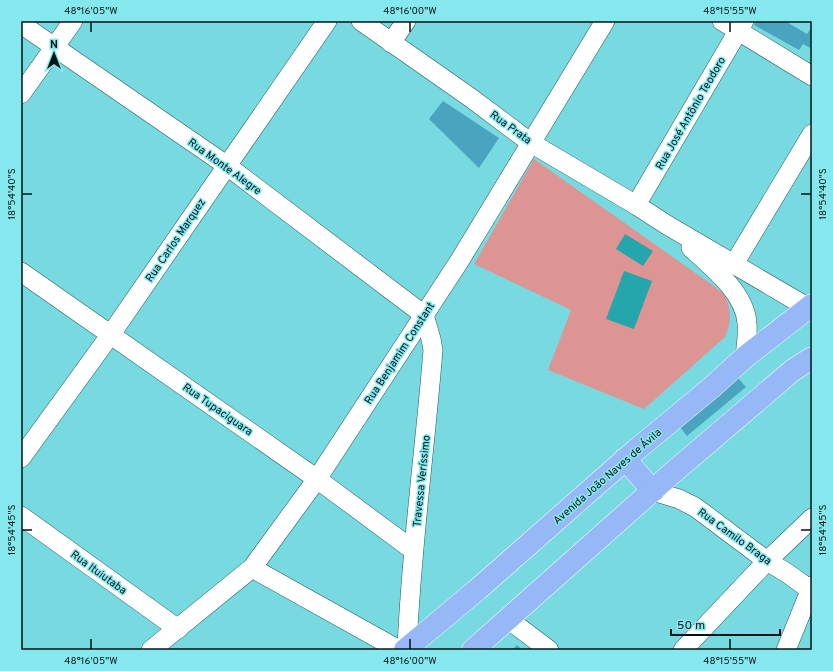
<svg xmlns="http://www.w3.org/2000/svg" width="833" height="671" font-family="Overpass,sans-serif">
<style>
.green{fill:#dc9593}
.water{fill:#25a6ad}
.building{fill:#4ba4bf}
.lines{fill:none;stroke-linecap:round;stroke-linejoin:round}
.minor-casing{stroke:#23585c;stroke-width:20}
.major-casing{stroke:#fff;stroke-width:23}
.minor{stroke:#fff;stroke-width:19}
.major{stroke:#96b8f7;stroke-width:22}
.ticks{fill:none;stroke:#021617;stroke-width:1.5}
.labels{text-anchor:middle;stroke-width:3;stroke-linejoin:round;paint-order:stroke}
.street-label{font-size:11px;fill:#021617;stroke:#85e8ee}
.neatline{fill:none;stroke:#021617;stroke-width:1.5}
.ticks-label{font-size:10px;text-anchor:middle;fill:#021617}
</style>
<rect width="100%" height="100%" fill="#78dae1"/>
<path class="green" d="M534,159L711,284C716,288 723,292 725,297C732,309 731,325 725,337L644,409L548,370L571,310L474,264Z"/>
<g class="water">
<path d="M625,234L653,251L643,266L616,249Z"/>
<path d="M624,271L652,281L634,329L606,319Z"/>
</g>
<g class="building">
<path d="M756,21H785L807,34L812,26V49L803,44L799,50L754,25Z"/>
<path d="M443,101L499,138L479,168L429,119Z"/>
<path d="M738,378L746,387L687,436L680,427Z"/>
<path d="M517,645L523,650H512Z"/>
</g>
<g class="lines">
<defs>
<g id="minor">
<path d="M361,21L471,98L531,143L636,205L667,225L812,310"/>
<path d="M722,21L812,76"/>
<path d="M21,24L226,165L424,315L431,339L433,350C425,450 411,549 407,649"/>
<path d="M391,43L406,21"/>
<path d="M21,94L73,21"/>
<path d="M636,205L744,21"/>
<path d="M691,248C712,267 745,293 747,323C748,334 746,347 745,357"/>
<path d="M734,264L812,134"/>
<path d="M21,272L317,479L413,550"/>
<path d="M21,458L111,334L327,21"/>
<path d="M653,491L679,499L695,507L767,561L787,573L812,591"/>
<path d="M21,516L178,629"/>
<path d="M252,568L399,650"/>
<path d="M508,619L549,650"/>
<path d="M151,650L252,568L317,479L460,260L605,21"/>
<path d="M683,650L767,561L812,518"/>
<path d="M786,650L812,586"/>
</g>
<g id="major">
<path d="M625,459L653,491"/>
<path d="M405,650L478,589L636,450L711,388L745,357L812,305"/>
<path d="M473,650L670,475L793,370L812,358"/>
</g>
</defs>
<use href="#minor" class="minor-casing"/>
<use href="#major" class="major-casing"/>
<use href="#minor" class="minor"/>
<use href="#major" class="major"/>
</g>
<path class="ticks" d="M91,22V32M410,22V32M730,22V32M22,194H32M801,194H811M22,530H32M801,530H811M91,639V649M410,639V649M730,639V649"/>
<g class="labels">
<g class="street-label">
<text transform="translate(690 113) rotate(-60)" y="4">Rua José Antônio Teodoro</text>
<text transform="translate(511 127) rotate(36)" y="4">Rua Prata</text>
<text transform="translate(225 166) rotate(36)" y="4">Rua Monte Alegre</text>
<text transform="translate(175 240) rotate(-56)" y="4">Rua Carlos Marquez</text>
<text transform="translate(399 353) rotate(-57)" y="4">Rua Benjamim Constant</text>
<text transform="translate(218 409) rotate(35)" y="4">Rua Tupaciguara</text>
<text transform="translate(607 476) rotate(-41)" y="4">Avenida João Naves de Ávila</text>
<text transform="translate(421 481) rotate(-84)" y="4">Travessa Veríssimo</text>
<text transform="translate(735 536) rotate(36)" y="4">Rua Camilo Braga</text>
<text transform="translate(99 572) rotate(36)" y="4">Rua Ituiutaba</text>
</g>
</g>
<rect width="833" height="671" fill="none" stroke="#85e8ee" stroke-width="44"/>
<g transform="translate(54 54)" stroke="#85e8ee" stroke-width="3" paint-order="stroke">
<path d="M0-3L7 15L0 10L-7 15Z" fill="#021617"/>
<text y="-6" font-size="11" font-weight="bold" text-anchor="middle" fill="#021617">N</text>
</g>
<path d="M671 629v6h109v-6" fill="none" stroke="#021617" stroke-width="2"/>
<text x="677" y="629" font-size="12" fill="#021617" stroke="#85e8ee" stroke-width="3" paint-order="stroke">50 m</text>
<rect x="22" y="22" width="789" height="627" class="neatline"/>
<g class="ticks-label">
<text x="91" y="14">48°16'05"W</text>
<text x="410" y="14">48°16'00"W</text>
<text x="730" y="14">48°15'55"W</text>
<text transform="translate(11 194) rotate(-90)" y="4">18°54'40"S</text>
<text transform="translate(822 194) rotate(-90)" y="4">18°54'40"S</text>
<text transform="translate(11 530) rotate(-90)" y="4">18°54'45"S</text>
<text transform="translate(822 530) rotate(-90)" y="4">18°54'45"S</text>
<text x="91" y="664">48°16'05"W</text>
<text x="410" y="664">48°16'00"W</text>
<text x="730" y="664">48°15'55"W</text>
</g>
</svg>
